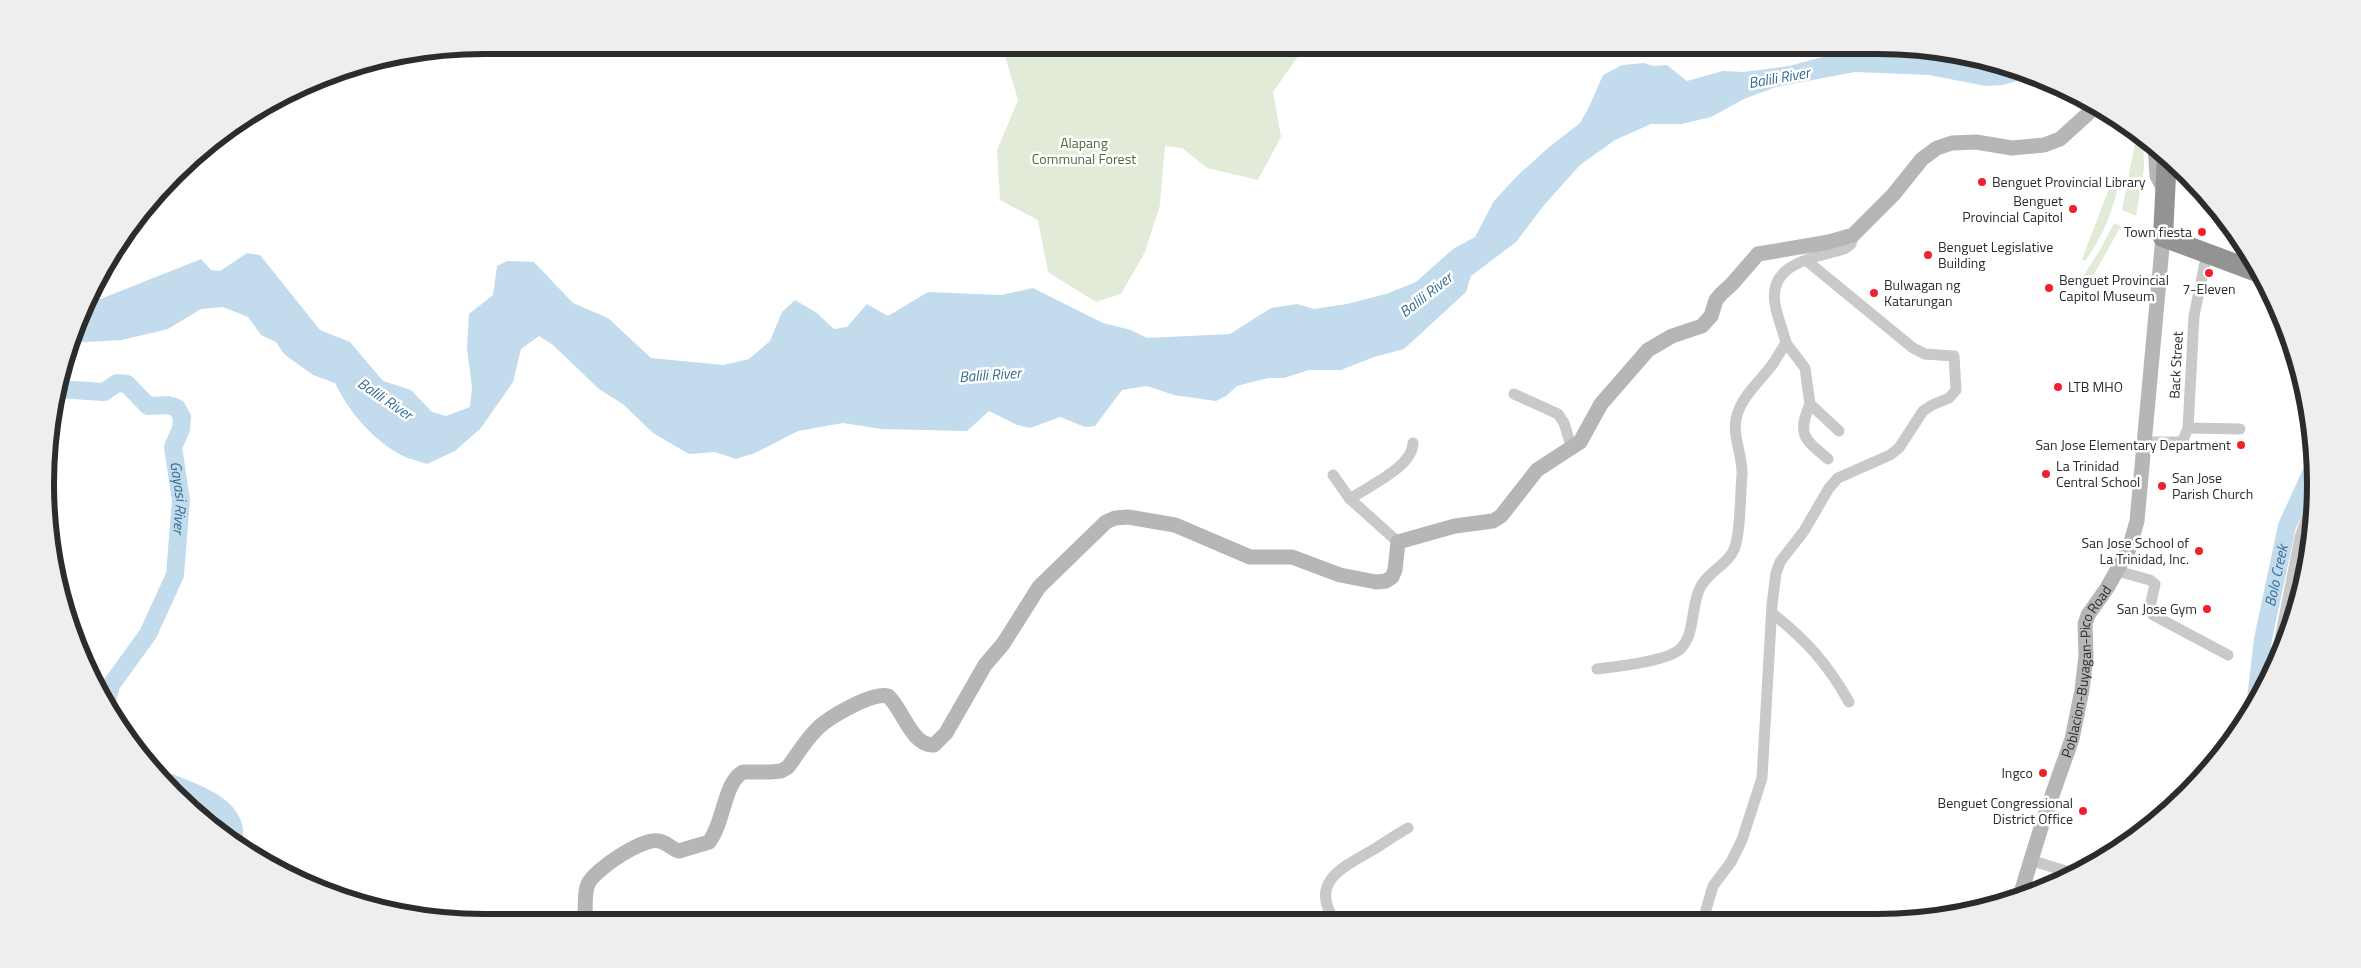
<svg xmlns="http://www.w3.org/2000/svg" width="2361" height="968" font-family="'Titillium Web',sans-serif">
<style>
.green{fill:#e2ebd7}
.water{fill:#c2dbed}
.lines{fill:none;stroke-linecap:round;stroke-linejoin:round}
.river{stroke:#c2dbed;stroke-width:18}
.street{stroke:#c9c9c9;stroke-width:11}
.secondary{stroke:#b6b6b6;stroke-width:15}
.highway{stroke:#939393;stroke-width:20}
.poi-dot{fill:#f1202d;stroke:#fff;stroke-width:2}
.labels{text-anchor:middle;stroke-width:5;stroke-linejoin:round;paint-order:stroke}
.park-label{font-size:14px;fill:#4e6a37;stroke:#fff}
.poi-label{font-size:14px;fill:#2c2c2c;stroke:#fff;text-anchor:start}
.street-label{font-size:14px;fill:#2c2c2c;stroke:#fff}
.water-label{font-size:15px;font-style:italic;fill:#356d92;stroke:#fff}
.rim{fill:none;stroke:#2c2c2c;stroke-width:6}
</style>
<rect width="100%" height="100%" fill="#fff"/>
<g class="green">
<path d="M1002,45H1323L1299,55L1273,92L1281,137L1258,180L1207,168L1182,148L1165,146L1160,205L1145,252L1121,294L1096,302L1048,272L1038,220L1000,200L997,150L1018,100Z"/>
<path d="M2137,133L2143,137L2144,168L2136,216L2122,210Z"/>
<path d="M2114,176L2117,178L2119,183C2113,211 2102,238 2085,261L2082,259Z"/>
<path d="M2114,223L2121,226L2082,296L2078,284L2100,250Z"/>
</g>
<path class="water" d="M1845,45H1858L1927,56L1975,67L1995,65L2018,68L2035,76L2003,85L1986,86L1929,75L1855,72L1776,87L1744,99L1711,117L1682,124H1651L1615,140L1580,165L1545,204L1516,242L1471,276L1466,292L1404,349L1374,357L1341,370H1309L1284,378H1268L1237,386L1226,396L1216,401L1174,395L1147,386L1122,390L1095,426L1085,427L1060,417L1030,428L1017,425L989,411L967,431L881,429L843,423L798,431L755,453L736,459L715,452L689,454L653,433L624,405L599,389L553,345L539,336L521,349L513,382L481,428L455,451L427,464C419,461 409,459 401,455C373,440 349,412 335,383L313,375L284,354L276,342L261,335L248,317L223,307L201,309L168,329L122,340L68,343L87,302L98,300L201,259L211,270L220,271L247,253L260,255L320,330L350,342L383,381L411,390L432,412L446,416L470,407L472,387L467,349L469,314L493,295L497,266L507,261L534,262L573,303L608,318L651,358L723,365L749,359L770,341L782,312L795,300L817,313L834,329L847,327L867,304L888,316L928,292L1001,295L1033,288L1103,323L1131,330L1147,338L1230,334L1271,308L1297,304L1314,309L1347,304L1386,294L1416,282L1453,249L1475,237L1494,201L1517,176L1548,148L1580,123L1589,107L1603,75L1622,65L1644,63L1654,66L1667,65L1687,81L1723,71L1744,72L1789,66L1826,56Z"/>
<g class="lines">
<g class="river">
<path id="s1" d="M57,389L104,392L117,383L127,384L148,406L168,405L177,408L182,417L181,429L173,447L181,500L175,575L148,634L111,685L106,704"/>
<path id="s2" d="M2256,699L2263,639L2287,526L2312,471L2315,457"/>
<path d="M171,783C197,794 239,806 234,841"/>
</g>
<g class="street">
<path d="M1786,343L1805,368L1810,404L1839,431"/>
<path d="M1514,394L1558,414L1564,423L1572,449"/>
<path d="M1810,404C1797,435 1804,439 1828,459"/>
<path d="M2188,428L2240,429"/>
<path d="M2145,442H2179L2183,440L2188,428L2194,316L2207,253"/>
<path d="M1333,475L1350,499L1398,542"/>
<path d="M1350,499C1368,486 1413,467 1413,443"/>
<path d="M2117,571L2150,580L2155,584L2150,607L2153,615L2228,655"/>
<path d="M1772,613C1806,640 1827,663 1849,702"/>
<path d="M2276,659L2300,537L2314,497"/>
<path d="M1597,669C1615,667 1666,661 1679,650C1695,637 1691,608 1699,590C1706,572 1730,564 1735,547C1741,529 1740,495 1742,475C1743,455 1731,434 1737,415C1743,395 1760,381 1772,365C1777,358 1781,350 1786,343C1783,331 1779,321 1776,309C1765,263 1811,259 1844,249L1851,244L1853,235"/>
<path d="M2030,860L2072,873"/>
<path d="M1703,920L1713,886L1731,862L1742,840L1762,778L1772,605L1776,573L1780,562L1804,531L1829,488L1838,478L1890,455L1899,448L1923,411L1932,405L1949,398L1956,390L1954,356L1925,354L1913,348L1807,261"/>
<path d="M1335,921C1309,883 1341,868 1371,851C1383,844 1395,835 1408,828"/>
</g>
<g class="secondary">
<path d="M2155,146L2157,176L2164,189"/>
<path id="s3" d="M2020,896L2043,821L2072,739L2082,690L2086,656L2085,624L2088,615L2107,588L2129,549L2137,521L2163,237"/>
<path d="M584,923C587,910 583,896 588,884C594,870 643,837 659,841C666,842 672,849 679,851L709,842C724,823 724,782 743,772H770L781,771L788,767C797,755 805,741 816,730C827,718 872,692 888,696C903,709 911,746 934,745L946,733L985,665L1003,644L1039,587L1106,522L1115,518L1128,517L1175,525L1250,557H1292L1340,575L1376,582L1386,581L1392,577L1395,570L1398,542L1455,526L1493,521L1501,516L1537,470L1580,442L1601,404L1648,350L1672,336L1702,326L1711,316L1716,300L1721,294L1732,284L1758,254L1829,242L1853,235L1893,195L1922,159L1937,148L1952,143L1976,142L2012,148L2044,145L2060,139L2092,110L2100,106"/>
</g>
<path class="highway" d="M2167,155L2163,237L2260,273"/>
</g>
<g class="poi-dot">
<circle cx="1982" cy="182" r="5"/>
<circle cx="2073" cy="209" r="5"/>
<circle cx="2202" cy="232" r="5"/>
<circle cx="1928" cy="255" r="5"/>
<circle cx="2209" cy="273" r="5"/>
<circle cx="2049" cy="288" r="5"/>
<circle cx="1874" cy="293" r="5"/>
<circle cx="2058" cy="387" r="5"/>
<circle cx="2241" cy="445" r="5"/>
<circle cx="2046" cy="474" r="5"/>
<circle cx="2162" cy="486" r="5"/>
<circle cx="2199" cy="551" r="5"/>
<circle cx="2207" cy="609" r="5"/>
<circle cx="2043" cy="773" r="5"/>
<circle cx="2083" cy="811" r="5"/>
</g>
<g class="labels">
<g class="park-label">
<text x="1084" y="148">Alapang<tspan x="1084" dy="16">Communal Forest</tspan></text>
</g>
<g class="poi-label">
<text x="1992" y="187">Benguet Provincial Library</text>
<text x="2063" y="206" text-anchor="end">Benguet<tspan x="2063" dy="16">Provincial Capitol</tspan></text>
<text x="2192" y="237" text-anchor="end">Town fiesta</text>
<text x="1938" y="252">Benguet Legislative<tspan x="1938" dy="16">Building</tspan></text>
<text x="2059" y="285">Benguet Provincial<tspan x="2059" dy="16">Capitol Museum</tspan></text>
<text x="1884" y="290">Bulwagan ng<tspan x="1884" dy="16">Katarungan</tspan></text>
<text x="2209" y="294" text-anchor="middle">7-Eleven</text>
<text x="2068" y="392">LTB MHO</text>
<text x="2231" y="450" text-anchor="end">San Jose Elementary Department</text>
<text x="2056" y="471">La Trinidad<tspan x="2056" dy="16">Central School</tspan></text>
<text x="2172" y="483">San Jose<tspan x="2172" dy="16">Parish Church</tspan></text>
<text x="2189" y="548" text-anchor="end">San Jose School of<tspan x="2189" dy="16">La Trinidad, Inc.</tspan></text>
<text x="2197" y="614" text-anchor="end">San Jose Gym</text>
<text x="2033" y="778" text-anchor="end">Ingco</text>
<text x="2073" y="808" text-anchor="end">Benguet Congressional<tspan x="2073" dy="16">District Office</tspan></text>
</g>
<g class="street-label">
<text transform="translate(2176 365) rotate(-87)" y="5">Back Street</text>
<text dy="5" stroke="none"><textPath href="#s3" startOffset="236">Poblacion-Buyagan-Pico Road</textPath></text>
</g>
<g class="water-label">
<text transform="translate(1779 78) rotate(-10)" y="5">Balili River</text>
<text transform="translate(1426 295) rotate(-38)" y="5">Balili River</text>
<text transform="translate(990 375) rotate(-4)" y="5">Balili River</text>
<text transform="translate(385 399) rotate(34)" y="5">Balili River</text>
<text dy="5" stroke="none"><textPath href="#s1" startOffset="226">Gayasi River</textPath></text>
<text dy="5" stroke="none"><textPath href="#s2" startOffset="125">Bolo Creek</textPath></text>
</g>
</g>
<path d="M0 0H2361V968H0ZM484 54H1877A430 430 0 0 1 2307 484V484A430 430 0 0 1 1877 914H484A430 430 0 0 1 54 484V484A430 430 0 0 1 484 54Z" fill="#eee" fill-rule="evenodd"/>
<path class="rim" d="M484 54H1877A430 430 0 0 1 2307 484V484A430 430 0 0 1 1877 914H484A430 430 0 0 1 54 484V484A430 430 0 0 1 484 54Z"/>
</svg>
